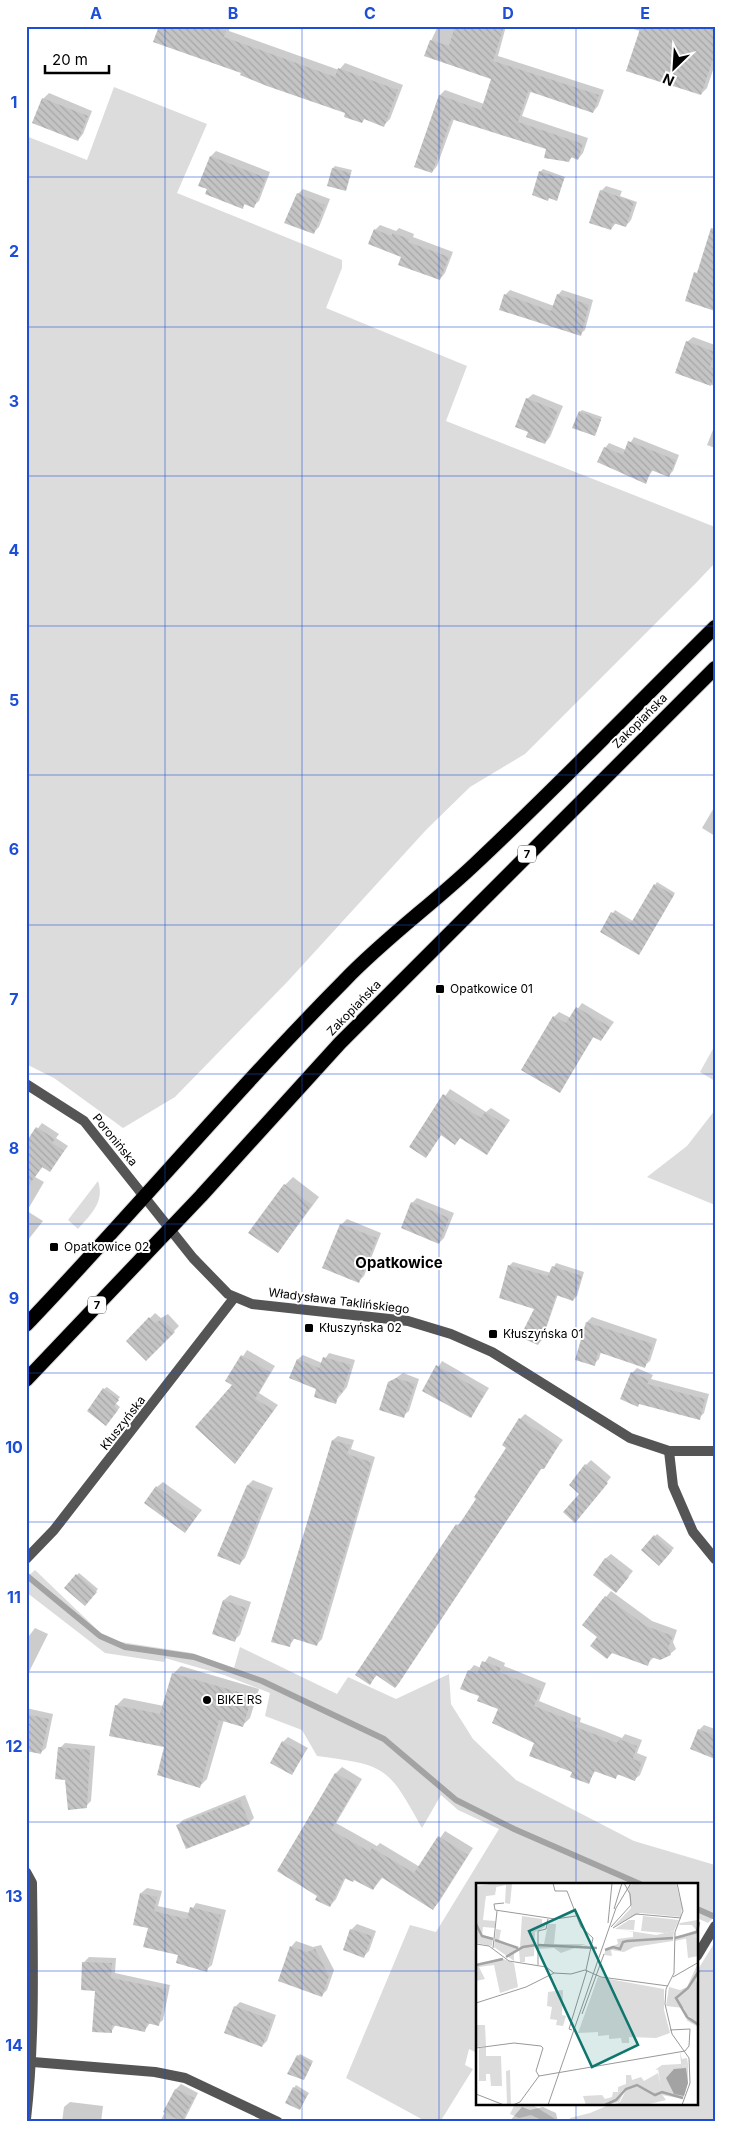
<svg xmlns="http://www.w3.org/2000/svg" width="741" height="2148" font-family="Inter,sans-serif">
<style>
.green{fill:#dcdcdc}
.shadow{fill:#0003}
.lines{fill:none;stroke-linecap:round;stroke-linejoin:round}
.stream{stroke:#a3a3a3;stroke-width:6}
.building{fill:url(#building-back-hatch)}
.trunk-casing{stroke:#dbdbdb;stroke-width:16}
.minor{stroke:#555;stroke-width:10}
.tertiary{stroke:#555;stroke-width:10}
.trunk{stroke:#000;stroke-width:14}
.grid{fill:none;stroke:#1d4ed8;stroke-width:1;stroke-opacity:0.55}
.poi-dot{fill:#000;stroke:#fff;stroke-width:2}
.labels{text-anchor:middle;stroke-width:4;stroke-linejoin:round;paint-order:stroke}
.shield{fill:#fff;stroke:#4c4c4c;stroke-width:1}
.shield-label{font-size:11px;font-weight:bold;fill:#000}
.street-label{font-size:12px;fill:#000;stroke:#fff}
.poi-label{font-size:12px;fill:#000;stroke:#fff;text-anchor:start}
.quarter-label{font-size:15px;font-weight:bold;fill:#000;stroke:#fff}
.inset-river{fill:none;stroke:#a3a3a3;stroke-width:2.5}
.inset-road{fill:none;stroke:#999;stroke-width:1}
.view{fill:#0f766e;fill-opacity:0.15;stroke:#0f766e;stroke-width:2.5}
.inset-edge{fill:none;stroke:#000;stroke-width:2.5}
.neatline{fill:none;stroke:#1d4ed8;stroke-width:2}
.grid-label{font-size:16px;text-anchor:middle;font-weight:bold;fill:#1d4ed8}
</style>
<defs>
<pattern id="building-back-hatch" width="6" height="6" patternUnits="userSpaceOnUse" patternTransform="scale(1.25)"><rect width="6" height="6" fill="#c4c4c4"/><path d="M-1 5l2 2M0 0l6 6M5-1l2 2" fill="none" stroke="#a7a7a7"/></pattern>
</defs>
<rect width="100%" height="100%" fill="#fff"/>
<g class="green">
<path d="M114,87L207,124L177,193L342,260V268L326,308L467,366L446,421L715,527V563L696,583L525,754L470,787L426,830L289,980L175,1097L123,1128L54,1078L26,1064V136L87,160Z"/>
<path d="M715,1045V1081L700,1072Z"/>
<path d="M715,1110V1205L647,1177L687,1146Z"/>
<path d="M98,1181C105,1202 91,1214 78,1229L68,1220Z"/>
<path d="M35,1570L108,1640L192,1653L234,1668L240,1647L337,1694L348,1677L396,1699L449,1674L451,1704L473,1739L516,1780L634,1841L715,1865V1916L708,1923L697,1918V1884H477V2053L469,2049L465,2065L473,2069L440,2122H427L346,2078L410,1925L436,1932L499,1829L458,1810L441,1795L422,1828C388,1767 387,1765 317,1756L302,1730L265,1716L270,1693L224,1675L165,1658L164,1662L105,1653L26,1592V1578Z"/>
<path d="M715,1942V2122H571L570,2118L590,2113L611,2104H697V1971Z"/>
<path d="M515,2104H531L560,2122H546L531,2115L519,2118L510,2114Z"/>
</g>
<g class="shadow">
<path d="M160,26H230L229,31L339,70L345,63L403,85L390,119L384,125L365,118L362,122L347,112Z"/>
<path d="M438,26H506L498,56L604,90L598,106L593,112L531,91L522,116L588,138L583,153L578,159L572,157L569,161L548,149L454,119L437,166L432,172L415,166L440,95L445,90L484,104L493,78L431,41Z"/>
<path d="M625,26H715V64L707,88L701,94L640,31Z"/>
<path d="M49,93L92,111L83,134L78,140L43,99Z"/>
<path d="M216,151L270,172L259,201L253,206L246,203L242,207L200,185L211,156Z"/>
<path d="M335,166L352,170L345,190L333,168Z"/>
<path d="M543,169L565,177L556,199L540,172Z"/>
<path d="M606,186L622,191L620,196L637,202L631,220L626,226L616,223L611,229L601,191Z"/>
<path d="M303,189L330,199L319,227L313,233L298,194Z"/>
<path d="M380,225L396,231L399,228L414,234L413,237L453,252L445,273L440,279L403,256L375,230Z"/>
<path d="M510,290L554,306L558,295L562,290L593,300L585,330L580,334L500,309L506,294Z"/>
<path d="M693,337L715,345V386L676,372L687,342Z"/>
<path d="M533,394L563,406L550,437L545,443L530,431L527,399Z"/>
<path d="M582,410L602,417L594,435L580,412Z"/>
<path d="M715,425V448L707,445Z"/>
<path d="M634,437L679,455L673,471L668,476L653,470L645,482L605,448L609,443L626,450Z"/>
<path d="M715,806V836L702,828Z"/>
<path d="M657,882L675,893L641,951L601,931L615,910L633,921Z"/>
<path d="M582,1003L614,1022L601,1040L594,1036L560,1091L554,1017L559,1012L571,1018Z"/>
<path d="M450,1089L486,1112L491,1108L510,1120L487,1154L461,1137L455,1143L442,1134L425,1157L410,1147Z"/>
<path d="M42,1123L59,1134L56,1138L68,1146L50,1170L43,1166L35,1177L44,1182L27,1211L43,1221L28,1240L26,1238V1144Z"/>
<path d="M293,1177L319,1197L278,1252L285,1185Z"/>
<path d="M417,1198L454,1213L444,1238L439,1243L412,1203Z"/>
<path d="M347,1219L381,1233L364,1276L359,1281L341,1225Z"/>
<path d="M513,1262L551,1273L556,1263L584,1272L577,1296L573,1300L558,1294L542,1340L538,1344L536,1308L509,1266Z"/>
<path d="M155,1313L161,1318L168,1314L179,1326L146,1359L128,1341Z"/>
<path d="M592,1317L657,1339L650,1361L644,1366L601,1352L599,1359L594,1364L576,1359L587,1322Z"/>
<path d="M247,1350L275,1366L259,1393L278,1405L235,1463L234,1385L227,1381Z"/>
<path d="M329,1353L355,1360L347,1387L335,1402L318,1389L298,1359L303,1355L322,1363Z"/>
<path d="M442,1361L489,1388L471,1417L424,1391Z"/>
<path d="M637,1368L653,1375L651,1379L709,1394L704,1413L699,1418L622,1398L632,1373Z"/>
<path d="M403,1373L419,1379L409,1411L403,1416L389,1383Z"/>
<path d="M107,1387L120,1397L115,1403L120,1407L108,1422L104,1389Z"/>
<path d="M525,1414L563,1440L542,1467L399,1681L377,1675L369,1684L457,1525L463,1521L507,1447L520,1419Z"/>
<path d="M338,1436L354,1440L351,1449L375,1457L322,1639L317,1644L295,1638L289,1646L333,1440Z"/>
<path d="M591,1460L611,1477L580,1516L586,1465Z"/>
<path d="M253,1480L273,1488L245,1558L240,1563L248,1485Z"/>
<path d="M163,1482L202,1510L185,1531L157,1487Z"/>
<path d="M657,1534L674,1548L659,1564L643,1549Z"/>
<path d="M611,1554L633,1571L621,1586L605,1559Z"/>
<path d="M79,1573L98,1589L87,1602L65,1588Z"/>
<path d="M611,1591L652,1621L677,1630L673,1642L676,1649L670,1654L654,1657L647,1664L599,1637L583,1625Z"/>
<path d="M230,1595L251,1602L240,1635L234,1640L224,1600Z"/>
<path d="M35,1628L48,1634L26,1678V1640Z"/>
<path d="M489,1656L505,1663L504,1666L546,1683L539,1701L581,1718L580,1722L602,1730L622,1738L625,1734L642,1740L637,1753L647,1757L640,1775L634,1780L619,1774L615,1778L596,1770L588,1782L536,1742L500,1708L480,1695L469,1671L474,1665L481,1668Z"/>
<path d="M181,1666L259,1689L250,1718L242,1726L224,1720L207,1779L199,1787L166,1746L116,1706L124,1698L164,1706L173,1674Z"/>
<path d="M26,1708L53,1714L46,1748L40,1753L26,1750Z"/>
<path d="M704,1725L715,1729V1758L699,1730Z"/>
<path d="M288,1737L308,1748L291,1774L283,1742Z"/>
<path d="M65,1743L95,1746L91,1801L86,1806L60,1748Z"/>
<path d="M342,1767L362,1779L336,1823L377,1846L380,1843L420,1867L445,1831L473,1848L439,1902L433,1908L383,1877L373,1889L355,1879L346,1877L336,1899L330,1906L319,1896L278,1870L336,1773Z"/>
<path d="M245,1795L254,1818L249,1823L178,1825L183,1820Z"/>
<path d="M147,1888L162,1891L158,1906L190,1913L196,1903L226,1910L212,1965L206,1970L179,1954L150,1928L134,1924L141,1893Z"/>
<path d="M357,1924L376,1931L369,1951L364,1956L351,1930Z"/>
<path d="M296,1941L313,1947L321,1945L334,1970L327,1990L321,1996L291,1947Z"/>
<path d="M89,1957L116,1958L115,1973L170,1985L163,2020L158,2024L150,2023L145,2030L116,2024L111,2032L84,1962Z"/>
<path d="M240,2002L276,2015L267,2041L262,2046L235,2007Z"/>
<path d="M300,2054L313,2061L306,2076L298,2056Z"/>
<path d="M181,2084L198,2093L185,2119L192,2122H160L176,2089Z"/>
<path d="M296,2085L309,2093L300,2109L294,2088Z"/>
<path d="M70,2102L103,2106L101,2122H62L64,2107Z"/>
<path d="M522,2107L530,2110L543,2107L556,2113L558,2122H509Z"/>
</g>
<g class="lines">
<g class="stream">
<path d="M26,1575L100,1636L125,1647L194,1657L262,1681L384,1739L456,1800L514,1829L640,1884"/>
<path d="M697,1909L713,1916"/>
</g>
</g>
<g class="building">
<path d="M159,26H211L226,31L224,37L335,77L338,68L398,90L384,127L364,119L362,123L344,117L345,113L267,86L240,75L241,73L153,42Z"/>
<path d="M455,26H504L493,61L599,95L593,113L528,91L518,122L583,144L578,160L571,157L569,162L544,158L546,149L451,119L432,173L414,167L439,95L481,110L491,79L424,56L430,40L449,46Z"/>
<path d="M641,26H715V53L701,95L626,71Z"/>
<path d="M42,98L88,116L78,141L32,123Z"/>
<path d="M210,156L266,178L254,208L244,204L243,209L225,202L205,194L207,189L198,186Z"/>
<path d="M332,168L351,173L346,191L327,186Z"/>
<path d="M539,171L564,179L557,201L549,198L548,201L532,195Z"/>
<path d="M600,190L634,202L626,227L613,223L611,230L589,223Z"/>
<path d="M297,193L325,205L314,234L284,223Z"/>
<path d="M711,228L715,229V311L685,301L694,272L697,273Z"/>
<path d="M374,229L391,236L393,233L409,239L408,242L449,257L440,280L398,265L401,257L368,244Z"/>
<path d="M504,294L551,311L557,294L589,305L581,336L499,310Z"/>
<path d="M686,341L715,352L710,367L715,369L711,386L675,373Z"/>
<path d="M526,398L558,411L545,444L526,437L528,432L515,427Z"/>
<path d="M579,411L601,420L595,436L572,428Z"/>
<path d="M628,441L676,460L669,477L651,470L646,484L597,462L604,447L623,455Z"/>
<path d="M654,884L674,895L639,955L600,932L611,912L631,923Z"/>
<path d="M576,1007L610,1027L601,1041L593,1037L560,1093L521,1070L553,1016L566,1023Z"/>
<path d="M443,1094L481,1118L485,1112L506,1125L487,1155L460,1138L455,1145L441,1135L426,1158L409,1147Z"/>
<path d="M36,1127L55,1139L52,1143L64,1151L50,1172L42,1167L26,1189V1142Z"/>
<path d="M284,1184L312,1205L278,1253L248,1233Z"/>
<path d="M411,1202L449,1218L439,1244L401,1228Z"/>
<path d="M340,1224L377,1238L359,1283L322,1268Z"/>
<path d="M508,1265L548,1276L552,1266L582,1276L573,1301L556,1295L546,1328L538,1345L520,1337L534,1309L499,1298Z"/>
<path d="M149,1317L155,1323L162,1319L175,1332L146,1361L126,1341Z"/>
<path d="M586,1322L653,1344L645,1368L598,1352L595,1366L575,1360Z"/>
<path d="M241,1355L270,1372L255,1399L274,1410L235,1464L195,1427L232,1385L225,1381Z"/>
<path d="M323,1357L351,1365L342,1393L339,1392L336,1404L314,1397L316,1389L289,1378L297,1359L319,1368Z"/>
<path d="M436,1365L485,1393L471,1418L422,1391Z"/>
<path d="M631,1372L649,1380L647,1384L705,1399L700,1420L639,1404L638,1407L620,1399Z"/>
<path d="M396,1378L415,1384L404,1418L379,1410L388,1382Z"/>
<path d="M103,1388L119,1400L114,1406L118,1410L106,1426L87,1411Z"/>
<path d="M519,1418L559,1445L544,1469H541L399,1683L395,1688L376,1675L370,1685L355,1675L456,1524L458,1526L476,1499L474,1497L506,1448L502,1445Z"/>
<path d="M332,1440L350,1445L347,1454L371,1462L370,1468L317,1646L292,1638L290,1647L271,1642Z"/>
<path d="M585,1464L608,1483L575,1523L563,1512L579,1494L569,1485Z"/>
<path d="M247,1485L268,1493L240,1565L217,1556Z"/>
<path d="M156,1486L197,1516L185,1533L144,1503Z"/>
<path d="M654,1535L672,1551L659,1566L641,1550Z"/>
<path d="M605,1558L629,1577L616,1593L593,1575Z"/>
<path d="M76,1574L97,1592L85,1606L64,1588Z"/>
<path d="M605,1596L646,1626L673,1636L668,1648L671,1655L660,1660L651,1657L648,1666L612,1653L607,1659L590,1646L597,1637L582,1625Z"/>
<path d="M223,1600L246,1608L235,1642L212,1634Z"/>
<path d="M482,1661L501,1668L499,1672L541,1689L534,1706L577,1723L575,1727L597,1735L617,1743L619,1739L637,1746L633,1759L642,1762L635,1781L617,1774L616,1779L594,1771L589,1784L570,1777L572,1772L529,1756L534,1743L492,1723L498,1709L477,1701L479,1696L460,1689L468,1670L477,1674Z"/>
<path d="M172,1673L252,1696L243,1727L219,1720L200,1788L157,1775L164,1747L109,1736L115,1705L160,1714Z"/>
<path d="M26,1714L49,1719L41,1754L26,1751Z"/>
<path d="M698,1729L715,1736V1759L690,1749Z"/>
<path d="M282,1741L304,1754L292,1775L270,1763Z"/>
<path d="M58,1747L90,1750L87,1808L68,1810L65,1780L55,1779Z"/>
<path d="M335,1773L357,1785L331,1830L370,1852L372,1848L414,1873L438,1836L468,1855L433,1910L381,1877L373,1890L354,1880L353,1882L344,1878L330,1907L315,1900L317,1896L277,1871Z"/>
<path d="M240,1800L250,1824L186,1849L176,1825Z"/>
<path d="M140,1893L157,1897L154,1911L187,1919L190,1907L221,1915L207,1972L176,1963L178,1955L143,1947L148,1928L133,1925Z"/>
<path d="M350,1929L372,1936L364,1958L343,1950Z"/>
<path d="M290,1946L307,1952L315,1949L329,1976L322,1997L278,1981Z"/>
<path d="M82,1962L112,1963L111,1978L166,1989L159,2026L147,2023L145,2032L112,2025V2033L92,2032L95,1991L81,1990Z"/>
<path d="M234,2006L272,2020L262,2047L224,2033Z"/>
<path d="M297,2055L312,2063L304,2080L287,2074Z"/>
<path d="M293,2087L307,2095L300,2110L285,2103Z"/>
<path d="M175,2089L194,2098L182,2121L163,2112Z"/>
</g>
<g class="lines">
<defs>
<g id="trunk">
<path d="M26,1325C134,1212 234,1092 344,981C385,938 433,904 476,863C558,786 635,706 715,627"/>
<path d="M26,1380L201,1196L340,1043L715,668"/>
</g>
</defs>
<use href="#trunk" class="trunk-casing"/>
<g class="minor">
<path d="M669,1451L673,1486L693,1532L715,1559"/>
<path d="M26,1559L54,1530L234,1298"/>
<path d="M26,1872L32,1883C33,1962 35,2040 26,2119"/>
<path d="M697,1956L715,1926"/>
<path d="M33,2062L155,2072L185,2078L278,2122"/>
</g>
<path class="tertiary" d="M26,1084L84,1121L193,1258L228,1294L252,1304L408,1321L451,1334L492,1352L630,1438L669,1451H715"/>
<use href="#trunk" class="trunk"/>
</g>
<path class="grid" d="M165,26V2122M302,26V2122M439,26V2122M576,26V1884M26,177H715M26,327H715M26,476H715M26,626H715M26,775H715M26,925H715M26,1074H715M26,1224H715M26,1373H715M26,1522H715M26,1672H715M26,1822H715M26,1971H477M697,1971H715M576,2104V2122"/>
<g class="poi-dot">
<rect x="435" y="984" width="10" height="10" rx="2.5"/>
<rect x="49" y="1242" width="10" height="10" rx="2.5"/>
<rect x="304" y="1323" width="10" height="10" rx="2.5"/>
<rect x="488" y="1329" width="10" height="10" rx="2.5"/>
<circle cx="207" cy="1700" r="5"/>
</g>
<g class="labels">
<g class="shield">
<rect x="518" y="845.5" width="18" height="17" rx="4"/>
<rect x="88" y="1296.5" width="18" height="17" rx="4"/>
</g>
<g class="shield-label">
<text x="527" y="858">7</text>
<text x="97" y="1309">7</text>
</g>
<g class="street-label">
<text transform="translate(640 721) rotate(-45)" y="4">Zakopiańska</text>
<text transform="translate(354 1008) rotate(-46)" y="4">Zakopiańska</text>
<text transform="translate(115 1140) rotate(51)" y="4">Poronińska</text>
<text transform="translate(339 1301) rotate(7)" y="4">Władysława Taklińskiego</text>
<text transform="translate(123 1423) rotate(-52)" y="4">Kłuszyńska</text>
</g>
<g class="poi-label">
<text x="450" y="993">Opatkowice 01</text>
<text x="64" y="1251">Opatkowice 02</text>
<text x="319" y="1332">Kłuszyńska 02</text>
<text x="503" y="1338">Kłuszyńska 01</text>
<text x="217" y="1704">BIKE RS</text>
</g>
<g class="quarter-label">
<text x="399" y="1268">Opatkowice</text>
</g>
</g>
<g transform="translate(476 1883)">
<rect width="222" height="222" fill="#fff"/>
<path d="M21,0H51L36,1L34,21L29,20L30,2L20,4ZM158,0H200L206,24L205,34L164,30L137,44L155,25L152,4ZM1,15L9,20L7,37L19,38V45L7,44L6,52L17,55L16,63L0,60ZM46,33L66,36V44L69,39V44L59,49L58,73L49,74V79H44L43,67L38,70V78L18,64L20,46L25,47L23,58L44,65ZM167,33L203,37L198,48L189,50L165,48ZM153,37H159L158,47L139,46ZM72,41H80L78,61H107L114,64L107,62L85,70L78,65L61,66V62L68,61ZM222,53V73L212,75L210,55ZM25,75L38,80L42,104L24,110L18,82L3,84L9,96L0,98V79L1,82ZM122,94L188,106V127L194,150L180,155L153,154V160H146L145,155L133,156V152L122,153V149L102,150ZM87,107L86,132L90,133L87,143L80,142L81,137L74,136L76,124L71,123L72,109ZM0,142H9L10,163L0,164ZM10,164V173H25L26,203H15L14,191H10V198H3V165ZM204,169L206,176L211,175L212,182L179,187L186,182L205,181ZM34,187L35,222H31L30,188ZM161,202L180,211L185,210L180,212L161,203L148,209L143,219L129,222L139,218L147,207Z" fill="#dcdcdc"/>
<path d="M21,0L19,12L10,13L9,20L0,16V3ZM222,34V53L199,58V55L220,47L216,42H203L204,40L221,37ZM147,47L180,52L198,48L197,58L158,64L148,69L135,67L136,73L128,72L130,65L142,61L141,56L157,54V49ZM222,80L220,98L222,100V144L210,137L215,134L211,133L208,125L190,123L193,104L204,107L211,104ZM182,190L186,208L180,211L161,202L147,207L139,218L129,222H110L107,213L126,212L129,216L136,214L137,209H142V204L150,201V192H155L156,197L165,194L168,198ZM161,203L180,212L185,210L190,217L169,222H138L144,219L150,207Z" fill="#dcdcdc"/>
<path d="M212,182V200L207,216L186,212L182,186Z" fill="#dcdcdc"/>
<path d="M210,185L212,200L208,213L198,211L190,195L198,186Z" fill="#a3a3a3"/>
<path class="inset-river" d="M0,41L6,53L17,56M199,55L221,49L223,39M19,57L42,65M62,62L121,65M129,67L137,64L144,66L147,59L151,58L197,55M30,74L47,64L60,62M0,82L27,76M223,88L212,105L200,115L211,134L223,142M129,222L140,217L150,206L161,202L179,212L186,209L207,215"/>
<path class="inset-road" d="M77,0L79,8H91L105,44L117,55L110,87M201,0L207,28L199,49L198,90L190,106L189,121L196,151L213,175L214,200L206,222M28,20L18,21L19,27L79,36L100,33M138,26L146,0M132,40L136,0M135,44L155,22L154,11L148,0M137,45L160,31L205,35M0,61L13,63L33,78L70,84L78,90M17,65L21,28M62,82V48L70,46L72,36M197,94L223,79M0,120L50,104L78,90L95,91L109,87L125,94L192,103M106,131L128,71M96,147L93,146L111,87M0,165L38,160L65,163L67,165L60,188L63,193M0,211L28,222M37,222L44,219L63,193L209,168L213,163L214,146L194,147M72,222L140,25L155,0"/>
<path class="view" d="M99,27L162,162L116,184L53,48Z"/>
<rect width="222" height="222" class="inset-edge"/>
</g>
<rect width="741" height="2148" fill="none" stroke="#ffffff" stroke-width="55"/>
<g transform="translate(674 68) rotate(205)" stroke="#ffffff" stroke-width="4" paint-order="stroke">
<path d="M0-4L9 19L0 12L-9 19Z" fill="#000000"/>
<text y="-8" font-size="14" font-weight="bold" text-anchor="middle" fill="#000000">N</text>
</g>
<path d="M45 65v8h64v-8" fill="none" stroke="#000000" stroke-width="2.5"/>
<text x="52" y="65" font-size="15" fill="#000000" stroke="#ffffff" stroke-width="4" paint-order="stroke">20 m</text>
<rect x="28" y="28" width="686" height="2092" class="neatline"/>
<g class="grid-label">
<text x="96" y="19">A</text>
<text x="233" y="19">B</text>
<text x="370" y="19">C</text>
<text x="508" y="19">D</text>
<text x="645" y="19">E</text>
<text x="14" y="108">1</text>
<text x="14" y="257">2</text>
<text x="14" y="407">3</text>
<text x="14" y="556">4</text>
<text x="14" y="706">5</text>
<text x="14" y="855">6</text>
<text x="14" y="1005">7</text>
<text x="14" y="1154">8</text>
<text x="14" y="1304">9</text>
<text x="14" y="1453">10</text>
<text x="14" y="1603">11</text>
<text x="14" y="1752">12</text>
<text x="14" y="1902">13</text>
<text x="14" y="2051">14</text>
</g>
</svg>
